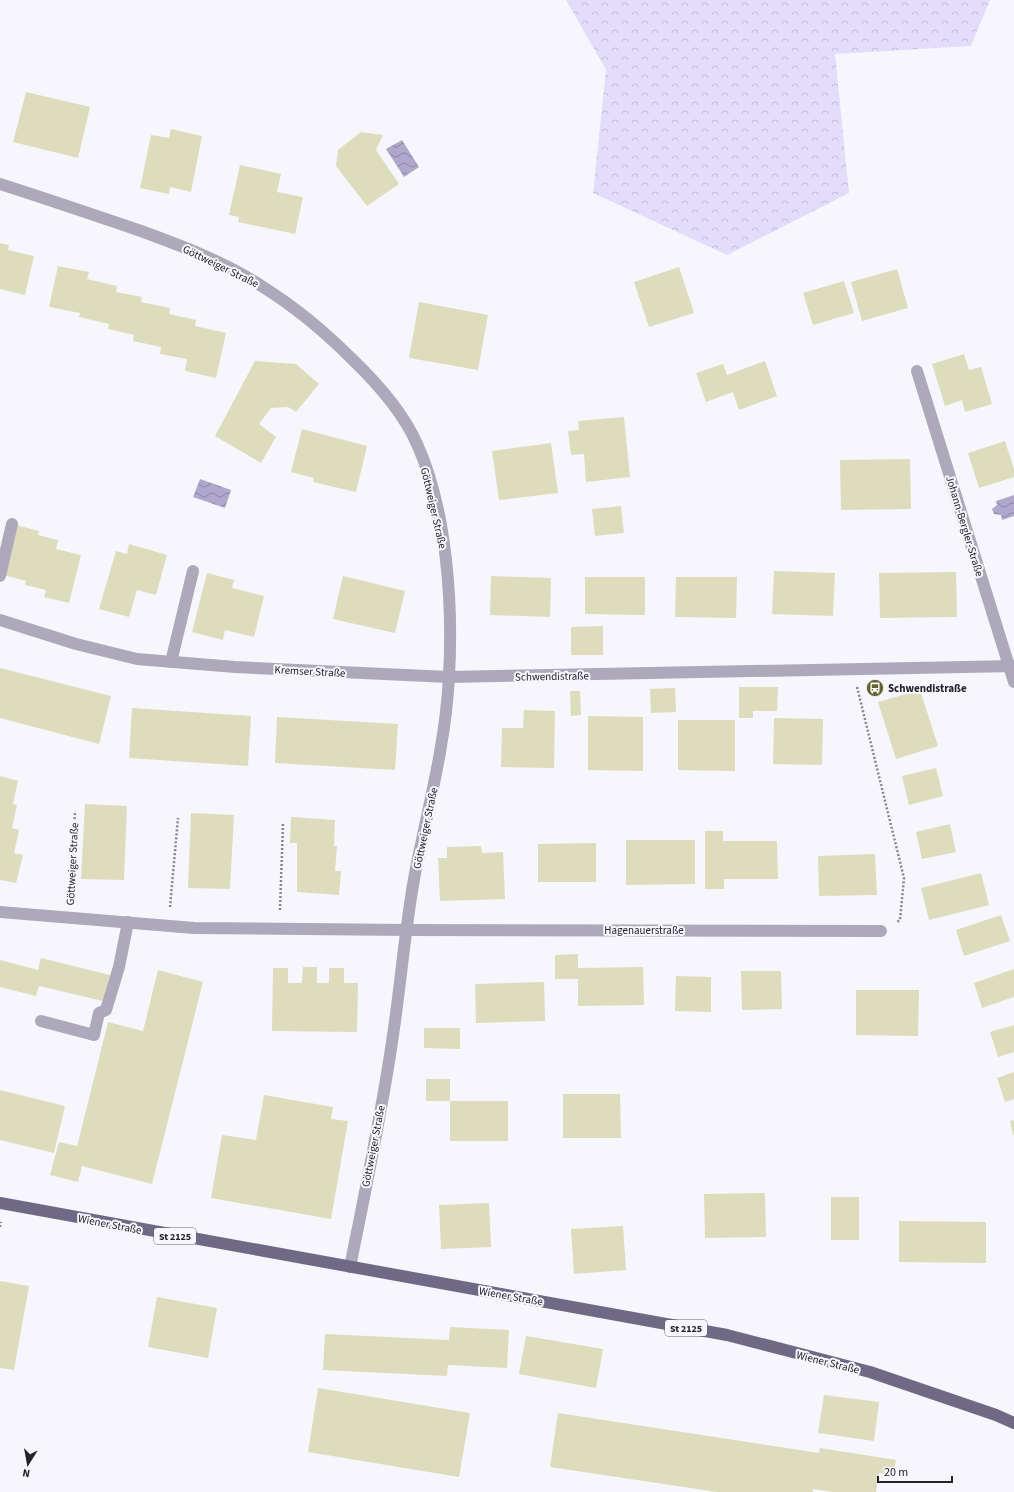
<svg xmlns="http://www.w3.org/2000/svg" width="1014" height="1492" font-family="'Source Sans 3',sans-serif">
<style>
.forest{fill:url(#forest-crowns)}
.water{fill:url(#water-waves)}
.building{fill:#ddddbd}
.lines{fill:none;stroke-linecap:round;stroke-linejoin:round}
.path{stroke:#87868f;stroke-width:2.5;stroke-dasharray:2 2;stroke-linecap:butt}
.minor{stroke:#ada9ba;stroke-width:12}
.major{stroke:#706986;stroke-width:12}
.labels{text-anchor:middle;stroke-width:4;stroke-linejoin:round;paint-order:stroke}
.shield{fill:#f7f6fc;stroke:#63616a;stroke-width:1}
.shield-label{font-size:10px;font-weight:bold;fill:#23212c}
.street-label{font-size:11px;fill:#23212c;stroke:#f7f6fc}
.poi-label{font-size:11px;font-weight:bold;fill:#23212c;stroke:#f7f6fc;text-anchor:start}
</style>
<defs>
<pattern id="forest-crowns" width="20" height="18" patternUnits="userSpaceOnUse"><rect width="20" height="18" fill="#e3ddfb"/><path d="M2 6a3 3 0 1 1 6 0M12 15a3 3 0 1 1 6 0" fill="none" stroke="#c2bdd7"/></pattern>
<pattern id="water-waves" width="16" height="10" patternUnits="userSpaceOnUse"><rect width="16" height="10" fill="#afa7cc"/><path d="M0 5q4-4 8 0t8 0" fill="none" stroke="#8e88a6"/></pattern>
</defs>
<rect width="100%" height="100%" fill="#f7f6fc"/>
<path class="forest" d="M566,0H990L971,46L835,54L849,193L727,255L593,193L606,70Z"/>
<g class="water">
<path d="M402,140L419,167L404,177L386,149Z"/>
<path d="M200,479L231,490L225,508L193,497Z"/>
<path d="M1014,495V516L1002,520L1001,515L994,514L992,509L997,505L996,501Z"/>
</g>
<g class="building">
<path d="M26,92L90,107L78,158L13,142Z"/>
<path d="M171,129L202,136L191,192L170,187L169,194L140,188L151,135L169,138Z"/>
<path d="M361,132L383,135L376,150L399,184L367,206L336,166L338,150Z"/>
<path d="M240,165L281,174L277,192L303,197L295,234L238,222L239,217L229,215Z"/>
<path d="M0,243L9,245L8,250L34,256L25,295L0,289Z"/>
<path d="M58,266L89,272L87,279L117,286L116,292L142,297L141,302L170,308L169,314L196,320L195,326L226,333L216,378L185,371L187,359L160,354L161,347L133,341L134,335L108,329L109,324L79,317L80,313L49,307Z"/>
<path d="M679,267L694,313L649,327L634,282Z"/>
<path d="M897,269L908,308L862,321L851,282Z"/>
<path d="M844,281L854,313L813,325L803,293Z"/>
<path d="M419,302L488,315L478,370L409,358Z"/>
<path d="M964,354L969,370L981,367L992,404L965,412L962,400L945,406L932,364Z"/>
<path d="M255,361L296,364L319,384L296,412L288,407L271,408L259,424L276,437L261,463L215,436Z"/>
<path d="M765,361L777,396L739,410L733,392L706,402L696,373L723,364L727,375Z"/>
<path d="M624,417L630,477L586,482L584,454L571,455L568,431L579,430L578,421Z"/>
<path d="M302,429L367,446L356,492L313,482L314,478L291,472Z"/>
<path d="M1005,441L1014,469V477L979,488L968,453Z"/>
<path d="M551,443L558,493L499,500L492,451Z"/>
<path d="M910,459L911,509L841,510L840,460Z"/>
<path d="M621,506L624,533L595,536L592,509Z"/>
<path d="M16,525L39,531L38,535L58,540L56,549L81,555L69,603L44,597L46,590L25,585L26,581L4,575Z"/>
<path d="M129,544L167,555L156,595L137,590L129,617L99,609L116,551L127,554Z"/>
<path d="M774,571L835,573L833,616L772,614Z"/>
<path d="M956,572L957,617L880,618L879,573Z"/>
<path d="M207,573L234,580L232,588L264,596L254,637L225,630L223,640L192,632Z"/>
<path d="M343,576L405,591L395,633L333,619Z"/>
<path d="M491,576L551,578L550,617L490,615Z"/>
<path d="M585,577H645V615L585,614Z"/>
<path d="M676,577H737L736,618L675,617Z"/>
<path d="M603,626V655H571V627Z"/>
<path d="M0,668L111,696L99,744L0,718Z"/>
<path d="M739,687H778L777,711H753V718H739Z"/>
<path d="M675,688L676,712L651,713L650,689Z"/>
<path d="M920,690L938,746L896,759L878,702Z"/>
<path d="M570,691H580L581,715L571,716Z"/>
<path d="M132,708L251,716L248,766L129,758Z"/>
<path d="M524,710L555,711L554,768L501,767L502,728H523Z"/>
<path d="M588,716L643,717V771L588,770Z"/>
<path d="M277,717L398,724L395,770L275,763Z"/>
<path d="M774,718L823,719L822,765L773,764Z"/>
<path d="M678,720H735V771L678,770Z"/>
<path d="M936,768L943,796L909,805L902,776Z"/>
<path d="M0,776L18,781L13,804L17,805L12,828L19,830L14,853L23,855L16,883L0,880Z"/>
<path d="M85,804L127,806L124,880L81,879Z"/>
<path d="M191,813L234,815L230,889L188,888Z"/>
<path d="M291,817L335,820L334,846H337L335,871H341L339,895L297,892V843H290Z"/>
<path d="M950,824L956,852L922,859L916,832Z"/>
<path d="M705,831H723V841H777L778,879H724V889H705Z"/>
<path d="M626,840H695V884L626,885Z"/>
<path d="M596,843V882H538V844Z"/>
<path d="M481,846L482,853L503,852L505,899L440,901L438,858H447V847Z"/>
<path d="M875,854L877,895L819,896L818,856Z"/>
<path d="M981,873L989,905L929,920L921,888Z"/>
<path d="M1001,915L1010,941L964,956L956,930Z"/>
<path d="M578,954V968L643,967L644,1005L578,1006V979H555V955Z"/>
<path d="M41,958L110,975L103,1001L39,986L36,996L0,987V960L38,970Z"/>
<path d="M303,967H317V983H329V968H344V983H358L357,1032L272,1031L273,968H288V983H302Z"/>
<path d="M1014,969V997L982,1008L974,983Z"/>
<path d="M158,970L203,982L152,1184L82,1166L78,1182L50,1175L59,1142L77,1146L108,1022L143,1031Z"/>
<path d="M741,971H781L782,1009L742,1010Z"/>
<path d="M676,976L711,977V1012L675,1011Z"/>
<path d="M544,982L545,1021L476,1023L475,984Z"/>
<path d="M856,990H919L918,1036L856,1035Z"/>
<path d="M1014,1025V1052L998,1057L990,1032Z"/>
<path d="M424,1028H460V1049L424,1048Z"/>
<path d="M1014,1072V1099L1005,1102L997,1078Z"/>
<rect x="426" y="1079" width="24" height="22"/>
<path d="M0,1090L65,1106L54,1153L0,1140Z"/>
<path d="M563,1094H620L621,1138H563Z"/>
<path d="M264,1095L333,1107L331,1119L348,1121L331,1219L211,1198L222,1135L256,1140Z"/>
<rect x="450" y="1101" width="58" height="40"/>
<path d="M1014,1120V1135H1013L1010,1121Z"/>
<path d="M765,1193L766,1237L705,1238L704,1194Z"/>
<rect x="831" y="1197" width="28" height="43"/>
<path d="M489,1203L491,1247L441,1249L439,1205Z"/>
<path d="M899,1221L986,1222V1263L899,1262Z"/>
<path d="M623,1226L626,1270L574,1274L571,1229Z"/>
<path d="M0,1281L29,1286L14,1370L0,1368Z"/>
<path d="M157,1297L217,1308L208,1358L148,1347Z"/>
<path d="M450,1327L509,1330L507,1368L448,1365L447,1376L323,1370L325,1334L449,1340Z"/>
<path d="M526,1336L603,1349L596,1388L519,1374Z"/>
<path d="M318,1388L470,1413L459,1477L308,1452Z"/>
<path d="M824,1395L879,1402L874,1441L818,1433Z"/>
<path d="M558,1413L819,1453L820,1448L896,1460L893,1475L879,1473L876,1492H833L813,1489V1492H717L550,1467Z"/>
</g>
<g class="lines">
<g class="path">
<path d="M857,687L904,878L900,920L897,922"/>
<path d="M70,899L75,811"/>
<path d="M170,907L178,818"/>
<path d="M280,910L283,823"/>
<path d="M0,1227L1,1222"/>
</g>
<g class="minor">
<path d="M0,184C47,199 94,215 141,231C182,246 225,262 263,287C295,307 325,332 352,359C377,383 403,412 417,444C447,510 453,604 449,676C446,741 429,804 416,868C405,925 401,984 392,1042C381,1117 365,1192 350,1267"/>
<path d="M917,371L1014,682"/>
<path d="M0,576L12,524"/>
<path d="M0,620L76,644L137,659L235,667L449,677L1014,666"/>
<path d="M171,662L193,571"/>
<path d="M0,912L194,928L407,930L881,931"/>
<path d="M41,1021L94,1035L99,1013L106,1010L119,967L128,922"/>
</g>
<path class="major" d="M0,1203L727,1335L870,1372L996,1415L1014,1423"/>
</g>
<defs>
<symbol id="bus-disc" viewBox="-11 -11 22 22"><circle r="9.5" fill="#64632f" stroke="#f7f6fc"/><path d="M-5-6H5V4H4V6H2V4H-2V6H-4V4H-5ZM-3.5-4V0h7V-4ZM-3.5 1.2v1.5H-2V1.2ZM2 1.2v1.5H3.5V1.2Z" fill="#fff"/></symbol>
</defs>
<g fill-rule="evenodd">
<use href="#bus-disc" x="865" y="678" width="20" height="20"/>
</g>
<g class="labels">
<g class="shield">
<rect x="154" y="1228" width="42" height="16" rx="3"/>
<rect x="665" y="1320" width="42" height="16" rx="3"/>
</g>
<g class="shield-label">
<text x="175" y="1240">St 2125</text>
<text x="686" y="1332">St 2125</text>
</g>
<g class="street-label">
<text transform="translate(221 266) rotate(26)" y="4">Göttweiger Straße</text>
<text transform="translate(434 508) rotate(77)" y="4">Göttweiger Straße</text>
<text transform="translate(965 526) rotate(73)" y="4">Johann-Bergler-Straße</text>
<text transform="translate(310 671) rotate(3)" y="4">Kremser Straße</text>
<text transform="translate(552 676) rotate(-1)" y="4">Schwendistraße</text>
<text transform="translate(425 828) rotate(-78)" y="4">Göttweiger Straße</text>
<text transform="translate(72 864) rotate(-87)" y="4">Göttweiger Straße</text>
<text x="644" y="934">Hagenauerstraße</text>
<text transform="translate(373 1146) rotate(-79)" y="4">Göttweiger Straße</text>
<text transform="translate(110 1224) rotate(11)" y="4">Wiener Straße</text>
<text transform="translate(511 1296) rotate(10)" y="4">Wiener Straße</text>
<text transform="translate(828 1362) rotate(14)" y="4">Wiener Straße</text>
</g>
<g class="poi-label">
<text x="888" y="692">Schwendistraße</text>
</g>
</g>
<g transform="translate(28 1464) rotate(191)" stroke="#f7f6fc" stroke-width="3" paint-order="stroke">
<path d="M0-3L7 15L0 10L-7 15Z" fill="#23212c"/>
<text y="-6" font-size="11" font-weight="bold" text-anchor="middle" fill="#23212c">N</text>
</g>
<path d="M878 1476v6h74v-6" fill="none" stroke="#23212c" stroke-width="2"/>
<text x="884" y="1476" font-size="12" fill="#23212c" stroke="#f7f6fc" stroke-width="3" paint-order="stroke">20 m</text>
</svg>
